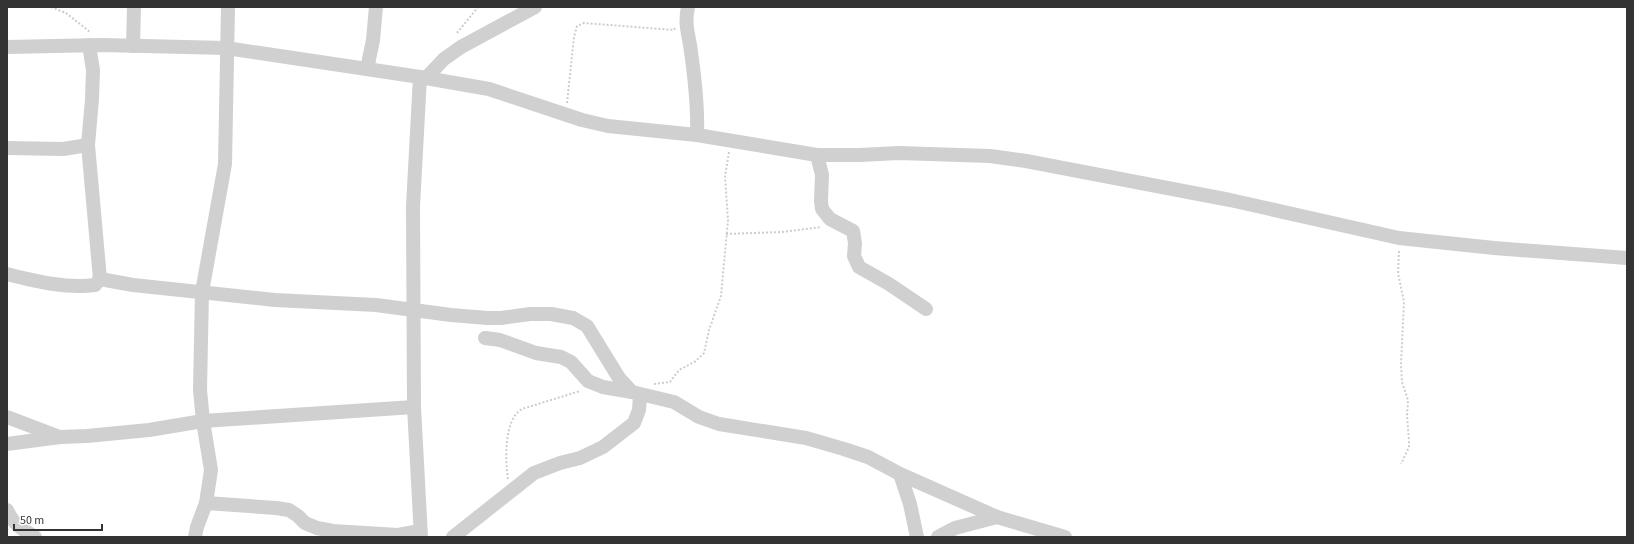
<svg xmlns="http://www.w3.org/2000/svg" width="1634" height="544" font-family="'Source Sans 3',sans-serif">
<style>
.lines{fill:none;stroke-linecap:round;stroke-linejoin:round}
.path{stroke:#cdcdcd;stroke-width:2;stroke-dasharray:2 2;stroke-linecap:butt}
.minor{stroke:#d0d0d0;stroke-width:14}
</style>
<rect width="100%" height="100%" fill="#fff"/>
<g class="lines">
<g class="path">
<path d="M51,7L66,13L90,32"/>
<path d="M457,33L478,7"/>
<path d="M567,103L574,37L577,26L584,23L674,30L675,28"/>
<path d="M726,234L782,232L821,227"/>
<path d="M1399,251L1398,273L1404,302L1401,364L1402,382L1408,400L1407,416L1409,441V447L1401,464"/>
<path d="M654,384L670,382L679,370L696,361L704,353L709,330L721,296L728,220L725,176L729,152"/>
<path d="M508,479C505,460 504,419 522,409L580,391"/>
</g>
<g class="minor">
<path d="M688,7C684,26 689,34 691,52C695,80 698,107 697,135"/>
<path d="M89,45L93,70L92,99L88,145L100,279L133,285L275,300L376,305L451,315L487,318H501L530,314H551L573,318L587,326L619,378L632,392L674,402L699,417L719,424L806,438L844,449L868,457L900,474L997,517L1065,537"/>
<path d="M133,46L134,7"/>
<path d="M7,47L102,45L226,48L420,77L489,89L582,120L608,126L697,135L817,155H860L899,153L990,156L1026,161L1230,200L1399,238L1494,248L1627,258"/>
<path d="M367,69L373,40L376,7"/>
<path d="M420,77L413,206L414,407L421,537"/>
<path d="M426,78L444,59L461,47L535,7"/>
<path d="M7,148L63,149L88,145"/>
<path d="M817,155L822,175L821,201L822,209L830,219L853,231L855,243L854,256L859,267L889,284L926,309"/>
<path d="M7,274C35,281 66,289 95,285L100,279"/>
<path d="M485,338L500,340L536,353L561,357L571,362L588,381L603,387L632,392"/>
<path d="M7,417L57,436"/>
<path d="M7,444L60,437L87,436L149,430L203,421L414,407"/>
<path d="M900,474L910,504L917,537"/>
<path d="M206,503L276,508L289,510L298,516L305,523L317,528L333,531L398,535L420,531"/>
<path d="M7,510C13,524 23,530 35,537"/>
<path d="M195,537L197,527L206,503L211,470L203,421L200,390L202,292L225,164L228,7"/>
<path d="M453,537L534,473L560,463L580,458L603,447L634,423L639,410L640,395"/>
<path d="M938,537L955,528L997,517"/>
</g>
</g>
<rect width="1634" height="544" fill="none" stroke="#333333" stroke-width="16"/>
<path d="M14 524v6h88v-6" fill="none" stroke="#333333" stroke-width="2"/>
<text x="20" y="524" font-size="12" fill="#333333" stroke="#ffffff" stroke-width="3" paint-order="stroke">50 m</text>
</svg>
